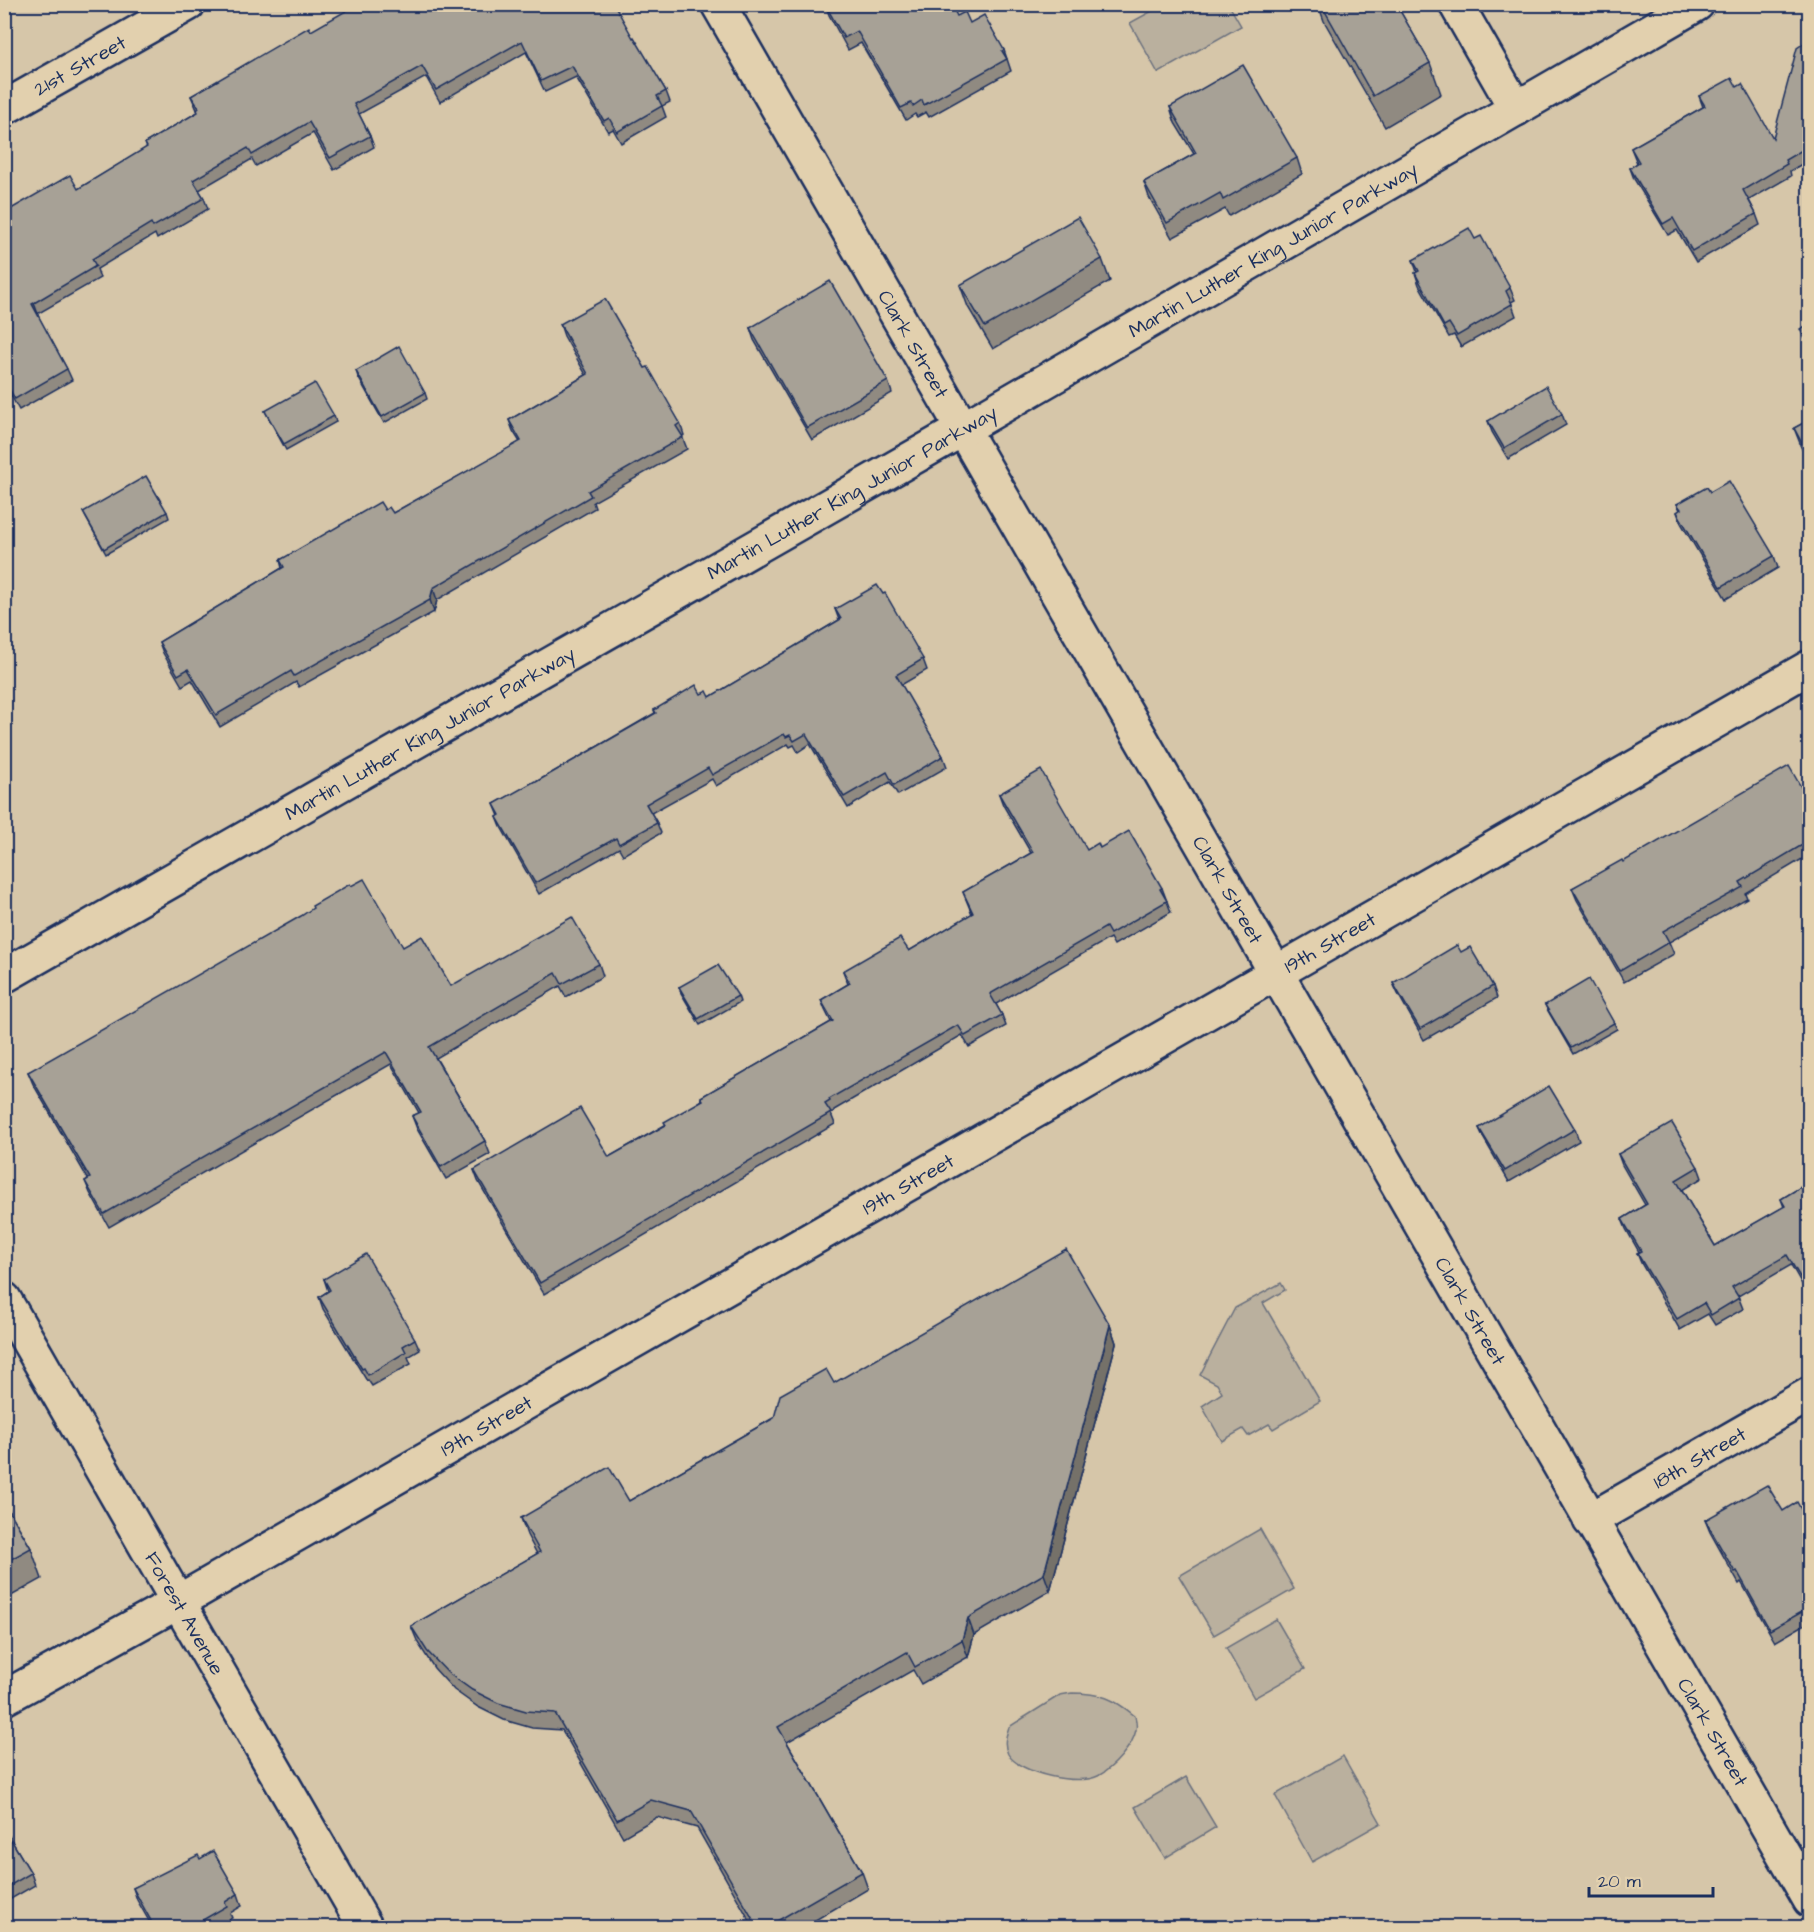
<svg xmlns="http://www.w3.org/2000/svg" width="1814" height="1932" font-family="'Architects Daughter',sans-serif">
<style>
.green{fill:#bab09e;stroke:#6a707e;stroke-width:1.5}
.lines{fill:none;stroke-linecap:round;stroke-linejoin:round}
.minor-casing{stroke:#1b2f5e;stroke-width:38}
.tertiary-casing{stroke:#1b2f5e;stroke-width:38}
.secondary-casing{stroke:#1b2f5e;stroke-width:38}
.primary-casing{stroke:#1b2f5e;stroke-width:38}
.minor{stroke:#e2d0ae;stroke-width:33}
.tertiary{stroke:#e2d0ae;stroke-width:33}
.secondary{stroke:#e2d0ae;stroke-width:33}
.primary{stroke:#e2d0ae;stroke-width:33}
.wall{fill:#908a81;stroke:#1b2f5e;stroke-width:1.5}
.shaded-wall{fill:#757169;stroke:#1b2f5e;stroke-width:1.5}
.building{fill:#a7a196;stroke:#1b2f5e;stroke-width:1.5}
.labels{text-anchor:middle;stroke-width:6;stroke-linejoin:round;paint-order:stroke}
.street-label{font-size:20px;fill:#1b2f5e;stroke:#e2d0ae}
</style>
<rect width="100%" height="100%" fill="#d6c6a9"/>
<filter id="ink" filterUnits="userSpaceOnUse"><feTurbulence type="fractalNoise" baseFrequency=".0167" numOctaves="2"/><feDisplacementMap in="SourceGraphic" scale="12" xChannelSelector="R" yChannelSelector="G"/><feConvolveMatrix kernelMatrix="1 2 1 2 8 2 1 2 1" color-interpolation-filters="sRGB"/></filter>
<g filter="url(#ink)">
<g class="green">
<path d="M1229,5L1241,26L1158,73L1130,23L1163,5Z"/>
<path d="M1281,1283L1285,1290L1263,1303L1320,1401L1273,1429L1269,1424L1248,1436L1243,1429L1222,1441L1202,1406L1222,1393L1217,1384L1200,1375L1235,1308Z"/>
<path d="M1260,1529L1294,1589L1214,1635L1179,1576Z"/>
<path d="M1276,1619L1305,1669L1254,1698L1226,1648Z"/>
<path d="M1072,1693C1101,1693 1113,1698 1135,1716C1136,1720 1137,1726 1136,1730C1133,1746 1113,1768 1098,1776C1079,1786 1019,1774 1008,1754C1003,1744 1006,1736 1009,1727L1060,1695Z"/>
<path d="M1343,1756L1381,1823L1312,1862L1275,1795Z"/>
<path d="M1186,1777L1216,1827L1165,1858L1135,1807Z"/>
</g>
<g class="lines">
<defs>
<g id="minor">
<path id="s1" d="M718,4L1810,1900"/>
<path d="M1456,4L1516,109"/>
<path id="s2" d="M4,108L188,4"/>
<path id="s3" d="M1590,1520L1810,1394"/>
</g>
<path id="tertiary" d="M178,1602L366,1928"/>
<path id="secondary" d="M4,1299L178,1602"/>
<g id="primary">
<path id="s4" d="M4,976L928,449L1697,4"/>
<path id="s5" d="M4,1698L178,1602L1810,667"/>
</g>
</defs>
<use href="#minor" class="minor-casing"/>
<use href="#tertiary" class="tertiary-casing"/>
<use href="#secondary" class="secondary-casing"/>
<use href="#primary" class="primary-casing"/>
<use href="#minor" class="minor"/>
<use href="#tertiary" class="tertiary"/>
<use href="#secondary" class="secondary"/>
<use href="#primary" class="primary"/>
</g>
<g class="wall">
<path d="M825,4L957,16L970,23L1004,50L1011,71L929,117L926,112L917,117L915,114L906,120L861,43L848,50L829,15Z"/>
<path d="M1318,4H1396L1430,63L1441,94L1385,127L1324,21Z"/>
<path d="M311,31L633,38L666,91L670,102L662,106L666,117L621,143L613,129L608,132L576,77L545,92L526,52L440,102L426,77L359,114L370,136L374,147L334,170L313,133L256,166L252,159L199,190L204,198L208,209L157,239L155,234L97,269L100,278L37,314L67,369L72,380L19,410L4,383V213L78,189L147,148L145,143L198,112L191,96Z"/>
<path d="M1809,40V160L1790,171L1791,176L1749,200L1756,214L1760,225L1696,262L1677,230L1668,235L1634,179L1630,168L1637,163L1631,148L1703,107L1699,96L1737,87L1773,138Z"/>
<path d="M1170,107L1297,158L1302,174L1229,216L1225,209L1172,238L1149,197L1144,182L1194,154L1175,123Z"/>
<path d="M1475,239L1510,288L1515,300L1511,302L1516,316L1461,347L1454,335L1449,337L1419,285L1415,273L1417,272L1413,260Z"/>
<path d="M1102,259L1110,281L993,349L968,307L960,285Z"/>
<path d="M560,324L645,368L680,423L684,435L682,436L687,449L593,502L595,508L437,600L434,612L299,687L296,682L220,727L192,680L182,686L163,653L159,642L282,568L280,560L385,510L393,513L520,442L513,431L509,420L586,375L564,336Z"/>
<path d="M750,328L888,381L892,393L812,440L754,340Z"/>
<path d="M356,371L425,393L427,399L384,423L358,377Z"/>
<path d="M265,411L334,416L336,422L286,450L268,417Z"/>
<path d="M1562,414L1566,425L1508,459L1492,432L1488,421Z"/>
<path d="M1809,420V465L1805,456L1794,428Z"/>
<path d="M1710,492L1774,556L1778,568L1726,599L1681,523L1677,512L1680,510L1677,504Z"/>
<path d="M83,512H167L169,518L106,554L86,518Z"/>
<path d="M835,609L923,659L927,670L901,685L943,756L947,767L898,795L890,782L848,808L810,744L798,752L794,745L790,747L788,744L716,786L712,779L651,813L657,823L661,833L623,855L619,848L539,894L501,827L497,817L499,816L494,804L536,782L655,713L654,710L701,694L710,697L839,620Z"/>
<path d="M999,794L1087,850L1100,848L1162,888L1171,912L1114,945L1110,938L996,1004L1002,1015L1006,1026L969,1047L962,1035L834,1110V1112L831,1114L835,1124L544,1294L478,1181L474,1170L609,1157L665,1125L702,1100L701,1097L831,1022L825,1010L821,1000L848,984L843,971L909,951L972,914L963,892L1031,853L1003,805Z"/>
<path d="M1809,801V855L1745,893L1747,898L1669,942L1674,954L1624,982L1577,900L1572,888L1623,862Z"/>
<path d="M4,889L9,901L4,903Z"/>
<path d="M403,947L451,986L599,964L603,976L566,997L560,986L436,1058L485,1141L490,1154L446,1179L417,1129L412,1116L419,1113L391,1064L109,1227L90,1193L85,1181L88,1179L33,1084L28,1072Z"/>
<path d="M1461,952L1493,986L1497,998L1424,1040L1398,994L1393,983Z"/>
<path d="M679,987L738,996L740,1002L700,1025L681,993Z"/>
<path d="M1545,1005L1614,1023L1617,1029L1573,1054L1548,1011Z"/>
<path d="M1479,1128L1575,1129L1579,1141L1509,1182L1484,1139Z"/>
<path d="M1618,1154L1698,1167L1702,1178L1682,1190L1715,1246L1784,1207L1781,1199L1809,1182V1291L1807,1293L1791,1265L1738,1296L1743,1309L1715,1325L1708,1314L1680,1330L1641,1263L1637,1253L1639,1252L1626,1229L1622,1219L1645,1205L1622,1165Z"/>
<path d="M324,1279L415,1339L420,1350L408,1357L411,1364L372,1386L368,1380L367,1381L323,1309L319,1297L328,1291Z"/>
<path d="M1110,1325L1116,1343L1050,1591L974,1635L968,1657L921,1684L913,1670L787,1742L862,1872L868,1889L802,1928H754L697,1828L657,1817L623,1837L562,1730L532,1728L504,1720L478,1707L454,1690L434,1668L418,1643L411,1626L537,1554L527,1535L521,1518L629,1501L834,1383Z"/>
<path d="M4,1502L31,1548L42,1579L4,1600Z"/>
<path d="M1783,1511L1809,1524V1622L1775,1642L1741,1582L1739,1584L1710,1532L1705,1520Z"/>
<path d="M4,1828L31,1873L35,1885L4,1903Z"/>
<path d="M200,1859L238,1894L242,1906L230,1913L232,1918L214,1928H153L137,1900L133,1888Z"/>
</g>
<g class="shaded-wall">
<path d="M34,303L38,314L36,316L32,304Z"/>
<path d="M433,588L437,600L434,612L430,600Z"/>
<path d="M1110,1325L1116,1343L1050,1591L1044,1574Z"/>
<path d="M968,1618L974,1635L968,1657L962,1640Z"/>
</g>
<g class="building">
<path d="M358,4H614L633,38L634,37L666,91L657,96L662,106L617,132L609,118L604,121L572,66L541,81L522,41L436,90L422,66L354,104L370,136L330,158L309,122L252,155L248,148L193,180L204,198L153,227L151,223L92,259L96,266L34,303L32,304L67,369L15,399L4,379V213L70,175L78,189L147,147L145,143L198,112L197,110L199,108L191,96L309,27L311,31Z"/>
<path d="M825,4H951L957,16L965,12L970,23L984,15L1004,50L1002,51L1007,59L924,105L922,100L913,106L911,103L901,108L857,31L844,38Z"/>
<path d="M1321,4H1396L1430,63L1373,96Z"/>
<path d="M1809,40V146L1785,160L1787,164L1743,190L1756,214L1692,251L1673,218L1663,224L1630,168L1639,162L1631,148L1705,106L1699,96L1732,78L1737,87L1742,84L1773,138L1797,48Z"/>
<path d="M1243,65L1297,158L1223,200L1220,193L1167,223L1144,182L1196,153L1170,107Z"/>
<path d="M1078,217L1102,259L985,327L960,285Z"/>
<path d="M1469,228L1475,239L1481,236L1510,288L1506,291L1512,304L1457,336L1449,323L1444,326L1415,273L1419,271L1413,260Z"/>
<path d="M830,281L888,381L807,428L750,328Z"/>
<path d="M605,299L645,368L648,367L680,423L676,426L683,437L588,491L591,496L433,588L430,600L294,676L291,671L216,715L188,669L178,675L159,642L284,567L280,560L380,502L385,510L389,507L393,513L521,441L509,420L588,374L560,324Z"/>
<path d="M1809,324V347L1800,329Z"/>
<path d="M399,346L425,393L382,417L356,371Z"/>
<path d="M315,383L334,416L284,444L265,411Z"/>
<path d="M1546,386L1562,414L1504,448L1488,421Z"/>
<path d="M1809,420V462L1800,445L1802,443L1794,428Z"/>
<path d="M146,476L167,512L104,549L83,512Z"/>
<path d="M1729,481L1774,556L1721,587L1677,512L1681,509L1677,504L1707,487L1710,492Z"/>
<path d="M877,585L883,594L885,593L923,659L896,675L943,756L894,785L887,772L844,797L806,734L794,741L790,735L786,737L784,734L712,775L708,768L646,804L657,823L619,844L616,838L535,883L497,817L500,815L494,804L535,781L536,782L656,713L654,710L696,685L701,694L707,691L710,697L841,619L835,609Z"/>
<path d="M1789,766L1809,801V841L1740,882L1743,887L1663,931L1669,942L1620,971L1572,888L1622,860L1623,862Z"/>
<path d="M1041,770L1087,850L1098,843L1100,848L1129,831L1162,888L1160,889L1167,901L1110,934L1106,927L990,994L1002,1015L965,1036L958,1025L829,1099L830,1101L825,1104L831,1113L540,1283L474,1170L580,1108L609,1157L666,1125L664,1122L703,1100L701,1097L833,1021L821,1000L850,983L843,971L900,938L909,951L973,913L963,892L1033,852L999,794Z"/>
<path d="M364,879L403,947L422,936L451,986L572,917L599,964L562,984L556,973L429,1047L485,1141L441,1167L412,1116L421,1112L386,1052L104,1214L85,1181L90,1178L28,1072L301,916L313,908L312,906L350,884L351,886Z"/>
<path d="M1457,945L1461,952L1470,947L1493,986L1420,1029L1393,983Z"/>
<path d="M718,965L738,996L698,1019L679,987Z"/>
<path d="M1589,979L1614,1023L1571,1048L1545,1005Z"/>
<path d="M1549,1086L1575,1129L1505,1171L1479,1128Z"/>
<path d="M1672,1123L1698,1167L1676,1180L1715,1246L1785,1206L1781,1199L1809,1182V1278L1803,1282L1787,1255L1732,1287L1739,1298L1711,1315L1704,1303L1677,1319L1637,1253L1641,1251L1622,1219L1647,1204L1618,1154Z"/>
<path d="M1066,1249L1110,1325L1044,1574L968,1618L962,1640L915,1667L907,1652L778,1727L862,1872L765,1928H758L691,1811L651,1800L617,1820L555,1713L526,1711L498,1703L472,1690L448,1673L427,1651L411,1626L540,1552L521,1518L609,1467L629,1501L774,1418L780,1395L826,1369L834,1383Z"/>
<path d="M366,1254L415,1339L403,1346L406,1352L368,1375L364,1368L362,1369L319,1297L330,1290L324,1279Z"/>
<path d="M1767,1485L1783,1511L1797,1502L1809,1524V1608L1770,1630L1737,1571L1735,1572L1705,1520Z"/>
<path d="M4,1502L31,1548L4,1563Z"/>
<path d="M4,1828L31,1873L4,1889Z"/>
<path d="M213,1851L238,1894L225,1902L227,1906L189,1928H155L133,1888L198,1855L200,1859Z"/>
</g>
</g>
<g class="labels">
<g class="street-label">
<text dy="7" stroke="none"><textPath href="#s2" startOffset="87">21st Street</textPath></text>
<text dy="7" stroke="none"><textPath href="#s4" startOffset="1462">Martin Luther King Junior Parkway</textPath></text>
<text dy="7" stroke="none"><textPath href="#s1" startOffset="392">Clark Street</textPath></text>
<text dy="7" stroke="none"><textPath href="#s4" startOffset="976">Martin Luther King Junior Parkway</textPath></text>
<text dy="7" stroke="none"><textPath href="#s4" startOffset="490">Martin Luther King Junior Parkway</textPath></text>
<text dy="7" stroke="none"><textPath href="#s1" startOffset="1022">Clark Street</textPath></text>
<text dy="7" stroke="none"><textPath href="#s5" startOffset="1526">19th Street</textPath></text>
<text dy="7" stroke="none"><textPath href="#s5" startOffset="1040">19th Street</textPath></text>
<text dy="7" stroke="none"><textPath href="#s1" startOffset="1508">Clark Street</textPath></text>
<text dy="7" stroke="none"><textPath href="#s5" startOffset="554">19th Street</textPath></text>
<text dy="7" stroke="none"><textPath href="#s3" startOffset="126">18th Street</textPath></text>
<text transform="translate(185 1613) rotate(60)" y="7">Forest Avenue</text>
<text dy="7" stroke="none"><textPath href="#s1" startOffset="1994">Clark Street</textPath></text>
</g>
</g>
<rect width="1814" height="1932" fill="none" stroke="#e2d0ae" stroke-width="24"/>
<rect x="12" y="12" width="1790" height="1908" fill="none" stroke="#1b2f5e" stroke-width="2" filter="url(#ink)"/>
<path d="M1589 1887v9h124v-9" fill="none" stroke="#1b2f5e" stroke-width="3"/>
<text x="1598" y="1887" font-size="18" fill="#1b2f5e" stroke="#e2d0ae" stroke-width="4.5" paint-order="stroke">20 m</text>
</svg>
